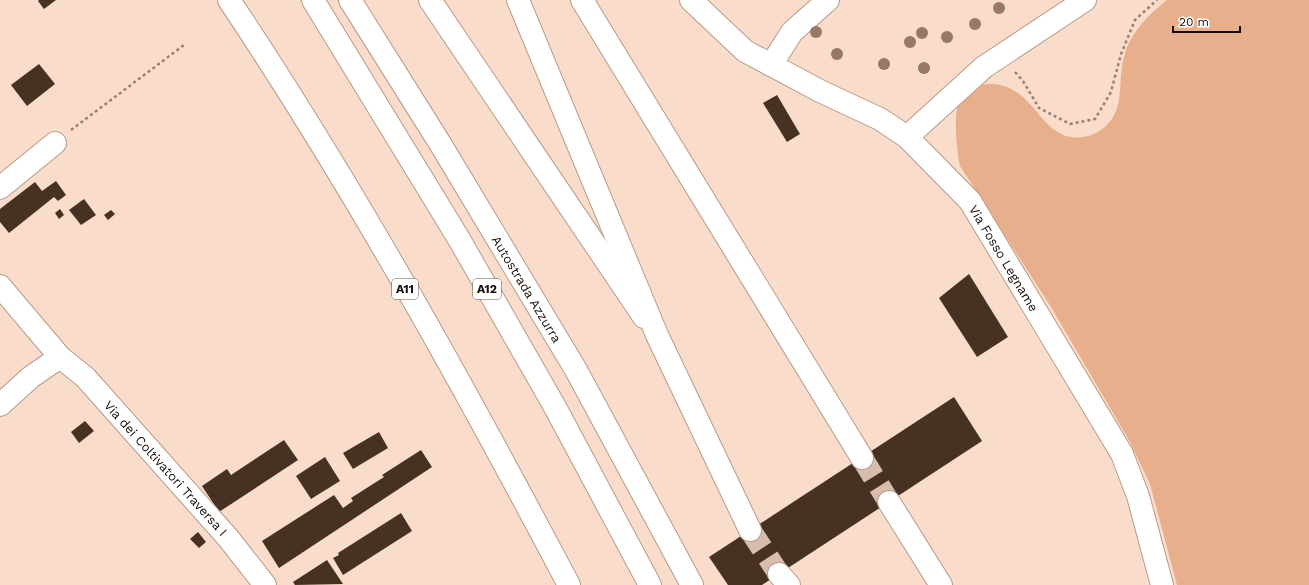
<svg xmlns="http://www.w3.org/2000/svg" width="1309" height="585" font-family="'Work Sans',sans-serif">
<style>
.green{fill:#e8af8c}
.building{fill:#473122}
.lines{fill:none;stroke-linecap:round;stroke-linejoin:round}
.highway-tunnel{stroke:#d8bdad;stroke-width:22;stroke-dasharray:22 11;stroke-linecap:butt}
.minor-casing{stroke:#b69b8a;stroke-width:24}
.highway-casing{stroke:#b69b8a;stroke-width:24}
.path{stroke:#968174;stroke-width:2.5;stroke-dasharray:3 3;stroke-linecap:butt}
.minor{stroke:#fff;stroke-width:22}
.highway{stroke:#fff;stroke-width:22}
.tree{fill:#977865}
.labels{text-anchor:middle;stroke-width:4;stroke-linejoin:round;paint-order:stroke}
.shield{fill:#fff;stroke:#5c5551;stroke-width:1}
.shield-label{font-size:12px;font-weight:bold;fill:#160c07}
.street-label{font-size:13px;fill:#160c07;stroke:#fff}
</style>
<rect width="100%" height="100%" fill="#fadcca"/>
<path class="green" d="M1167,0H1309V585H1177L1150,484L1130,442L1051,307L960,166C957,153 953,114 959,103C960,101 963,98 965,96C973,88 982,83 994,84C1030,88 1036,122 1063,135C1073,139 1087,138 1096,133C1128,115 1116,86 1124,57C1130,33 1148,15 1167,0Z"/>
<g class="building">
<path d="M39,0H56L44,9L38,1Z"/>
<path d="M39,64L55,84L27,106L11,85Z"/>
<path d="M777,95L800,134L787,142L763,103Z"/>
<path d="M56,181L66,195L58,201L54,197L9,233L0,222V209L35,182L42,191Z"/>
<path d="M84,199L96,215L81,225L69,210Z"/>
<path d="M60,209L64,215L59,219L55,213Z"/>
<path d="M111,210L115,214L108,220L104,215Z"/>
<path d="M969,274L1008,337L977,357L939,298Z"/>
<path d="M954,397L982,441L762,585H728L709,557Z"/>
<path d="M85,421L94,431L79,443L71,432Z"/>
<path d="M379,432L388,448L353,469L343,453Z"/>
<path d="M284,440L298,460L219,512L202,486L227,469L231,475Z"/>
<path d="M421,450L432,467L279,568L262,541L334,495L343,508L353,501L351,498L384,477L382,475Z"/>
<path d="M325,457L340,481L311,499L296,476Z"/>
<path d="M401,513L412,531L343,575L333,558L339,555L338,553Z"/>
<path d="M198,532L206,542L199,548L190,539Z"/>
<path d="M327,560L343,584L295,585L293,582Z"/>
</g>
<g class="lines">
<g class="highway-tunnel">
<path d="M862,458L889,502"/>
<path d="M750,530L779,574"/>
</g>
<defs>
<g id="minor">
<path d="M430,0L644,317"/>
<path d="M691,0L745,51L820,91L880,119L907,137L970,201L1122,454L1138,496L1162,585"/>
<path d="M771,65L792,32L828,0"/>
<path d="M907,137L984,67L1085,0"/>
<path d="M0,188L55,143"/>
<path d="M0,286L60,357L85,377L229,539L265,585"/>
<path d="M0,405L31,377L60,357"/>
</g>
<g id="highway">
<path d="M229,0C354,187 464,386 569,585"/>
<path d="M313,0L459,239L555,407L650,585"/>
<path d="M350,0L441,145L576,370L692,585"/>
<path d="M518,0L657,335L750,530"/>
<path d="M582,0L862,458"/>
<path d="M889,502L941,585"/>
<path d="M779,574L789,585"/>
</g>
</defs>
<use href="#minor" class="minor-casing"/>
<use href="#highway" class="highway-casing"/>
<g class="path">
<path d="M1015,72L1023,81L1039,108L1070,124L1095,119L1111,92L1121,54L1135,20L1157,0"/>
<path d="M71,130L184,45"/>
</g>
<use href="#minor" class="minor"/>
<use href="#highway" class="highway"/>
</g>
<g class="tree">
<circle cx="999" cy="8" r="6"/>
<circle cx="975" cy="24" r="6"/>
<circle cx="816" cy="32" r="6"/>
<circle cx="922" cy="33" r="6"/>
<circle cx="947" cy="37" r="6"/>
<circle cx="910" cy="42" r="6"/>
<circle cx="837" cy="54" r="6"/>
<circle cx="884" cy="64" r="6"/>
<circle cx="924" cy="68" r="6"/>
</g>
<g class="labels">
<g class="shield">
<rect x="392" y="279" width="26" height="20" rx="3"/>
<rect x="473" y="279" width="28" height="20" rx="3"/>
</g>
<g class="shield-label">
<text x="405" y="293">A11</text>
<text x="487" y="293">A12</text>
</g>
<g class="street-label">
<text transform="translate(1004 258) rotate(59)" y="5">Via Fosso Legname</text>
<text transform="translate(527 289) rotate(59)" y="5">Autostrada Azzurra</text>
<text transform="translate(166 468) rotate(48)" y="5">Via dei Coltivatori Traversa I</text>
</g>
</g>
<path d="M1173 26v6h67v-6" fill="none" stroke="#160c07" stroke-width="2"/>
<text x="1179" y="26" font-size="12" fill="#160c07" stroke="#ffffff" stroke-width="3" paint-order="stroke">20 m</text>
</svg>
